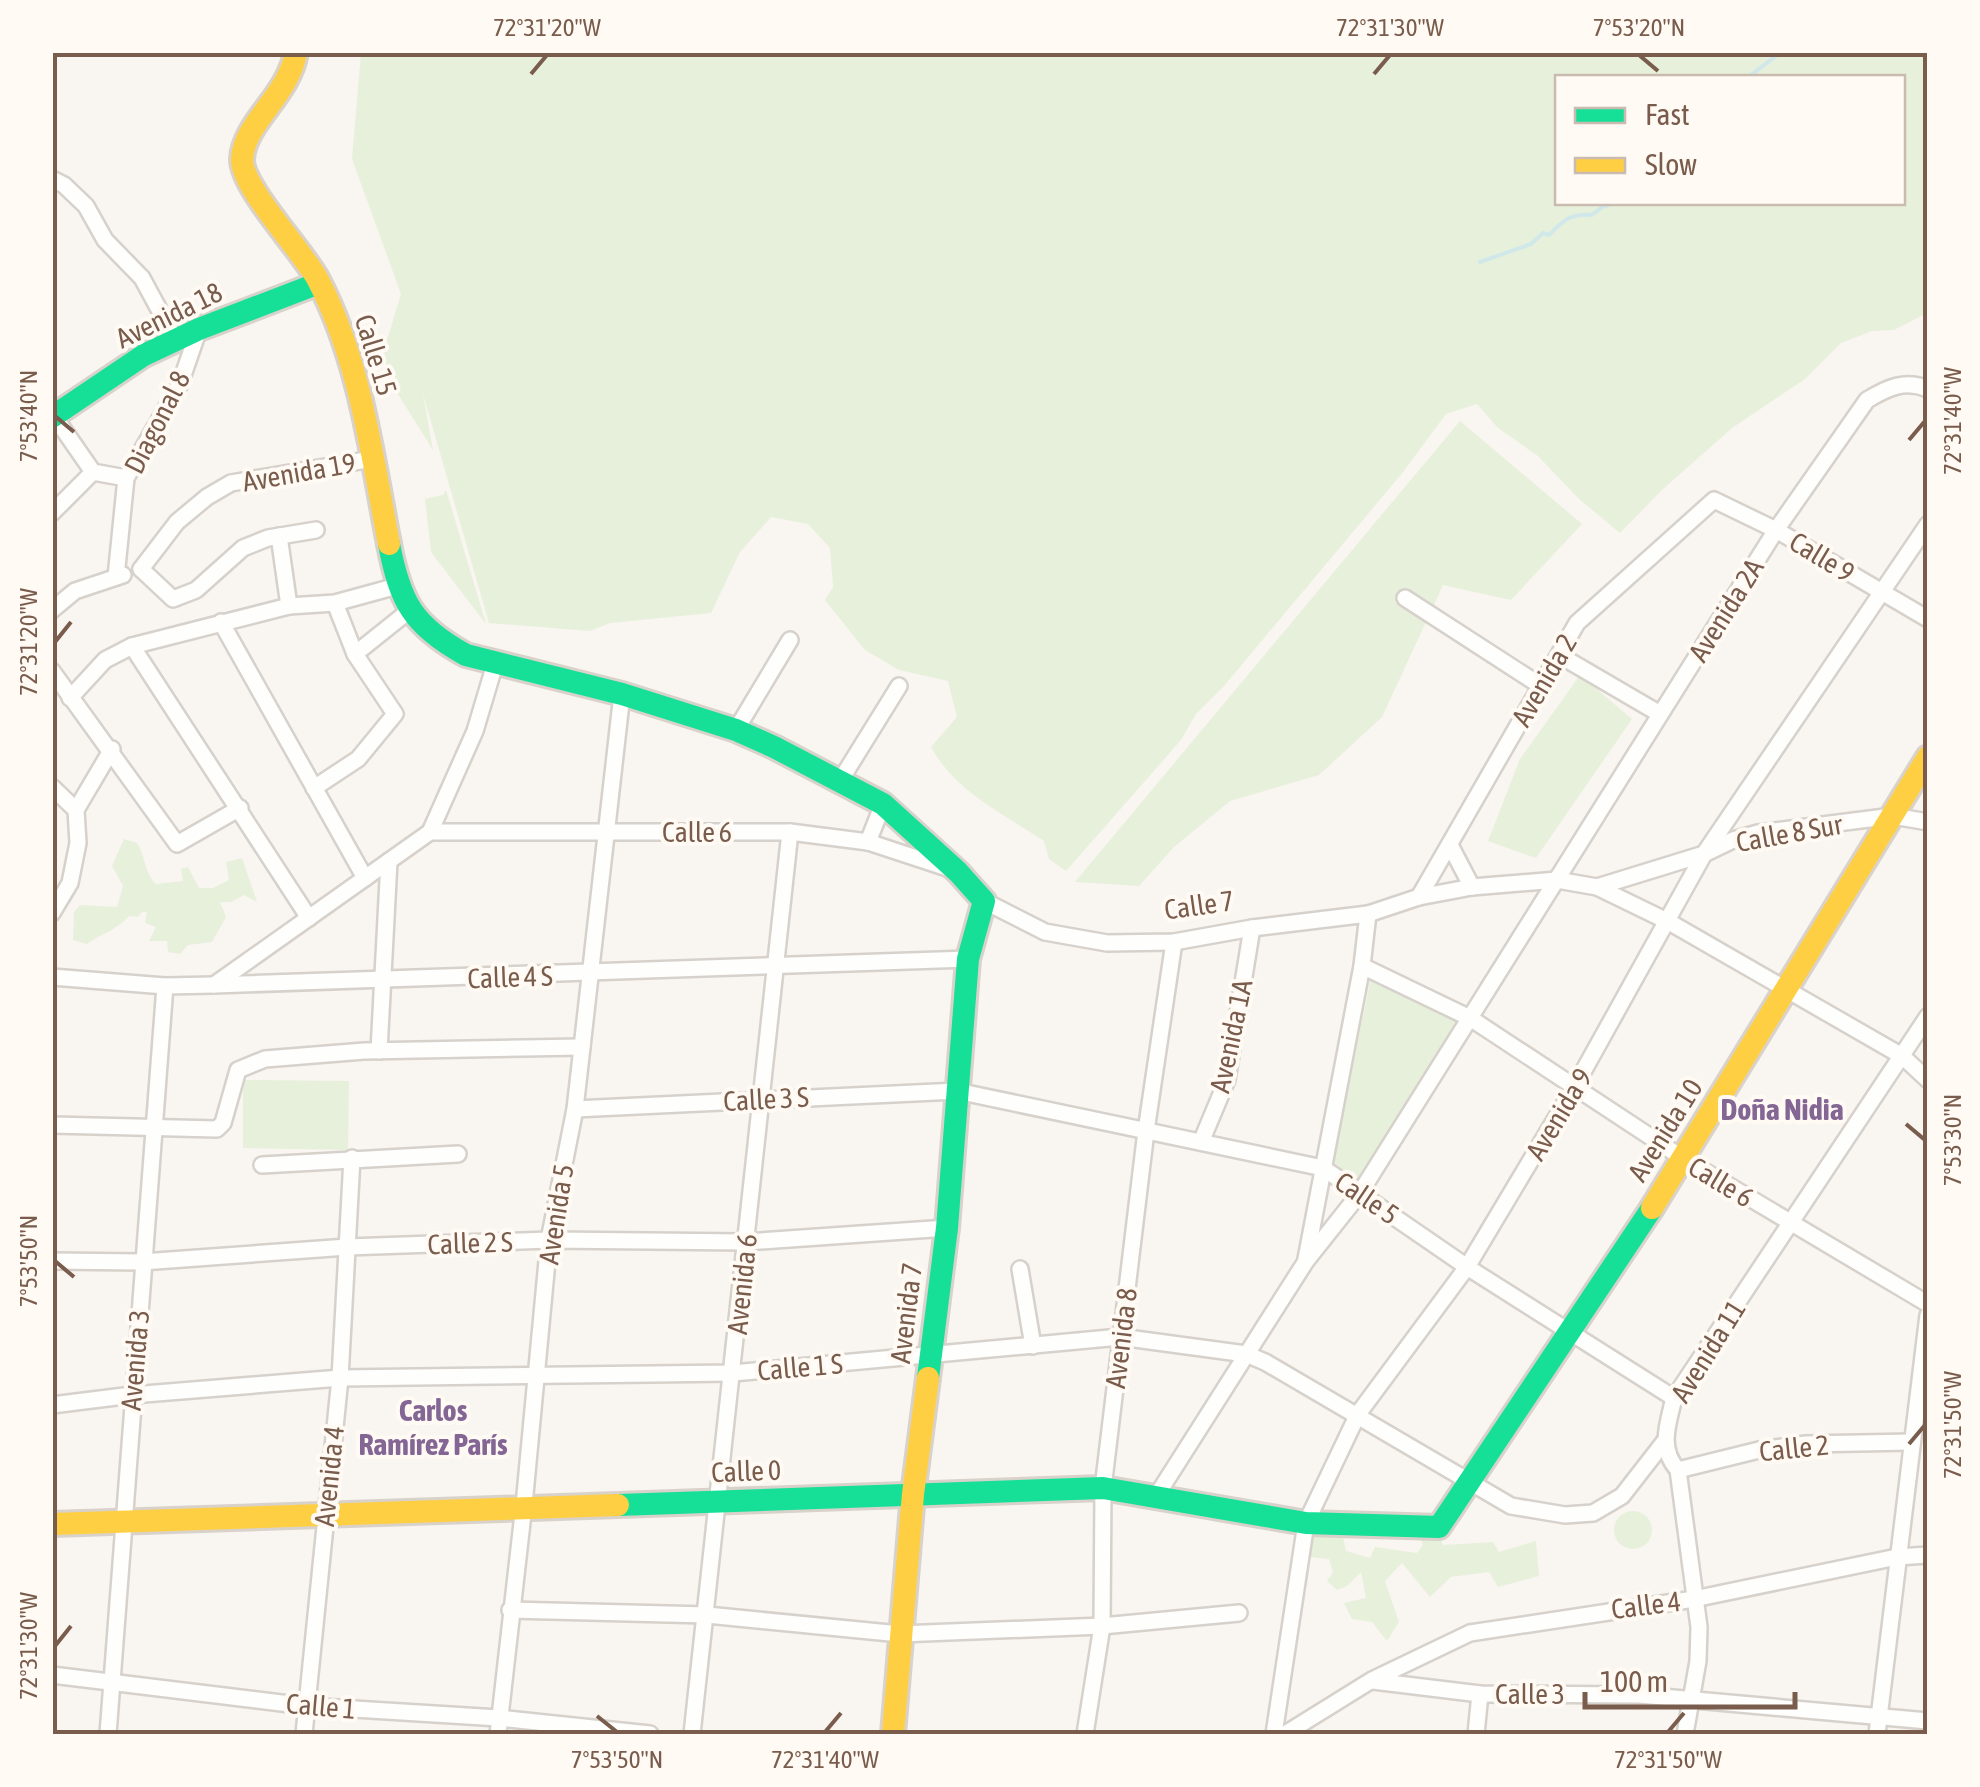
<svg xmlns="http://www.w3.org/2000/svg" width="1980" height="1787" font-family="'Asap Condensed',sans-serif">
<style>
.green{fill:#e7f0db;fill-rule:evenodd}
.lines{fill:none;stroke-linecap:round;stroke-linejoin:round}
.stream{stroke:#d0e8ea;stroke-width:4}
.street-casing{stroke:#d7d1cb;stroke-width:20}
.fast-casing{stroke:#d9d2cb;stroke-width:28}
.slow-casing{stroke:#d9d2cb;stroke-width:28}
.street{stroke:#fefefd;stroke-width:15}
.fast{stroke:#16e098;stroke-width:22}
.slow{stroke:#ffcf43;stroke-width:22}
.ticks{fill:none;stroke:#7a5c4d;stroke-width:4}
.labels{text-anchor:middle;stroke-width:8;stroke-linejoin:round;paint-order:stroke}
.street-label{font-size:28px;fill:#7a5c4d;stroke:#fffaf3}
.neighbourhood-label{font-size:30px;font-weight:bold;fill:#846695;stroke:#fffaf3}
.neatline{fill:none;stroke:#7a5c4d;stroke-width:4}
.ticks-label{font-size:25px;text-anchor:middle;fill:#7a5c4d}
</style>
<rect width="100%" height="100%" fill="#f9f5f0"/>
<g class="green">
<path d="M361,53H1927V313L1894,330L1872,331L1841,343L1805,379L1732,428L1663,489L1620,533L1579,499L1538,456L1498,428L1477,404L1446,414L1403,472L1224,686L1196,714L1181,740L1066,871L1049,859L1044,841C1002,813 956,792 931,747L957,717L948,681L899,670L865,650L825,600L833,587L830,548L808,524L771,517L740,552L711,613L610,623L590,631L489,623L423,394L433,450L388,378L384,350L401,294L352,159ZM1558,78H1902V202H1558Z"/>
<path d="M1460,421L1582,524L1511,600L1443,585L1382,717L1319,775L1230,801L1174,847L1139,886L1075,882Z"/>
<path d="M446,490L486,624L431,552L425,499L443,495Z"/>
<path d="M1580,675L1632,719L1536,858L1488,841L1520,759Z"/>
<path d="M124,839L137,843C146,858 144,872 156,884L183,881L181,869L188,867L199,888H213L229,880L226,862L242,858L257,902L244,895L231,902H220L226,917L212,942L188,945L180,954L168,952L167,941H149L156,927L145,923L147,912H142L138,917L129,916C117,930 102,933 87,944L73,940L74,912L80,905L117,907L123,886L112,866Z"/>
<path d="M1371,977L1465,1021L1360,1187L1332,1168Z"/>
<path d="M243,1080L349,1081L348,1150L243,1148Z"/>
<circle cx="1633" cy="1530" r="19"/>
<path d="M1313,1528L1342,1532L1346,1551L1370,1558L1375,1547L1417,1553L1423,1545L1421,1540L1415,1539L1413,1530L1438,1531L1443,1545L1493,1542L1499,1552L1536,1541L1539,1576L1498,1587L1489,1572L1451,1577L1430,1597L1402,1563L1385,1581L1399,1622L1387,1641L1372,1622L1352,1619L1344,1603L1366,1598L1361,1572L1347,1586L1337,1590L1327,1581L1333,1572L1329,1559L1309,1557Z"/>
</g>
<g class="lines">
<g class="stream">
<path d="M1747,78L1781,52"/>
<path d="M1480,262L1531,244L1543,233L1549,235C1563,221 1570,213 1592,215L1602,207L1616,202"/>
</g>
<defs>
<g id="street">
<path d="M52,179L64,185L86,206L105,240L142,278L175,339"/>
<path d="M52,413L93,472L126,478"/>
<path d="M52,513L93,472"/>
<path d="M279,536L289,606"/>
<path d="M141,569L177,522L207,497L231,483L372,459"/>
<path d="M141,569L173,599L196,590L243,548L268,538L316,530"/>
<path d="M116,577L126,478L180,384L199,329"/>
<path d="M1405,598L1541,686"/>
<path d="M52,610L75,591L123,575"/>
<path d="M221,622L365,878"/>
<path d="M132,646L309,918"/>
<path d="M355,654L410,610"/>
<path d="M1559,655L1660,714"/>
<path d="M52,671L177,844L240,808"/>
<path d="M70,698L105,660L132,646L289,606L335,603L397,586"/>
<path d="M736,730L790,640"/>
<path d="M840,781L899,686"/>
<path d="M52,787L76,810"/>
<path d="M314,788L358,759L395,714L355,654L335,603"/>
<path d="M430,832H790L868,842L950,869"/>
<path d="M868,842L883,804"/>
<path d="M1450,845L1472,887"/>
<path d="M1597,887L1704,854L1733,840L1758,833L1893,816L1928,822"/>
<path d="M1419,897L1577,623L1714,500L1776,530L1928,619"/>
<path d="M984,901L1045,932L1107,943L1174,942L1252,928L1368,914L1419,897L1472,887L1557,880L1597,887L1669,922L1902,1056L1928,1080"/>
<path d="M52,913L70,883L78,843L76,810L112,749"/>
<path d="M1362,966L1470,1018L1684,1159L1928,1304"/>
<path d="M52,977L165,986L214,985L968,959"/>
<path d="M214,985L430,832L475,731L495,664"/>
<path d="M379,1051L389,861"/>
<path d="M575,1109L957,1091L1323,1168L1467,1267L1674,1398"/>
<path d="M52,1125L217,1129L223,1123L238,1070L265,1059L364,1051L582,1047"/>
<path d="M1201,1142L1227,1080L1252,928"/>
<path d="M262,1165L458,1154"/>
<path d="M1306,1259L1362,966L1368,914"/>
<path d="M52,1261L142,1262L347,1247L549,1240L746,1242L947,1228"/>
<path d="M1020,1269L1033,1346"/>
<path d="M52,1405L132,1395L340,1378L733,1373L1120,1337L1246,1354L1265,1362L1511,1506L1565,1515L1593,1513L1622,1496L1664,1442"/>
<path d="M1678,1470L1759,1450L1806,1444L1912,1442"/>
<path d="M1157,1495L1306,1261L1360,1193L1776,530L1867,400C1887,388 1905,379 1928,389"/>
<path d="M510,1610L707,1615L900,1634L1102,1626L1239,1613"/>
<path d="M52,1675L306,1706L499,1718L650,1734"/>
<path d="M1373,1681L1480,1694L1640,1695L1928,1721"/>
<path d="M108,1734L165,986"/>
<path d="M304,1734L340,1378L352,1158"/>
<path d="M498,1734L524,1505L549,1240L575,1109L622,694"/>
<path d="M692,1734L790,832"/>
<path d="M1085,1734L1102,1626L1103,1488L1146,1131L1174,942"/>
<path d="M1274,1734L1306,1523L1358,1414L1467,1267L1574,1088L1704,854L1928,524"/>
<path d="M1285,1734L1372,1680L1470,1633L1694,1599L1897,1557L1928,1555"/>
<path d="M1476,1734L1480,1694"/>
<path d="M1685,1734L1698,1661L1699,1627L1678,1470C1658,1448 1668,1424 1674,1398L1928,1016"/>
<path d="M1877,1734L1928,1315"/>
</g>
<g id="fast">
<path d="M52,417L144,355L199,329L319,283"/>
<path d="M389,544C400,602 413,626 466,655L622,694L736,730L774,747L883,804L958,872L984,901L968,959L947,1228L928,1378"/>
<path d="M618,1505L1103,1488L1306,1523L1439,1527L1652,1208"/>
</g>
<g id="slow">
<path d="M296,52C289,96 244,122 242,159C241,187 302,250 318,280C360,360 372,456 389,544"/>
<path d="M1652,1208L1928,757"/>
<path d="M52,1524L618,1505"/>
<path d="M893,1734L913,1494L928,1378"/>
</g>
</defs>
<use href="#street" class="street-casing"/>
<use href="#fast" class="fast-casing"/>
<use href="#slow" class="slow-casing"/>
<use href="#street" class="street"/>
<use href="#fast" class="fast"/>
<use href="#slow" class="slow"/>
</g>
<path class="ticks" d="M1639,55L1658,71M531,74L547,55M1374,74L1390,55M55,416L74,432M1909,440L1925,421M55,642L71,622M1906,1124L1925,1140M55,1261L74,1277M1909,1444L1925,1425M55,1646L71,1626M597,1716L617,1732M825,1732L841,1713M1668,1732L1684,1713"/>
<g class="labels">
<g class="street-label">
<text transform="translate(169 315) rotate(-26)" y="10">Avenida 18</text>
<text transform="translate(376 355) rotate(73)" y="10">Calle 15</text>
<text transform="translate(157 422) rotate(-63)" y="10">Diagonal 8</text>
<text transform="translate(299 472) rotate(-10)" y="10">Avenida 19</text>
<text transform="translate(1822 557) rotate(31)" y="10">Calle 9</text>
<text transform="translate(1726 610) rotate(-58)" y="10">Avenida 2A</text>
<text transform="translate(1544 680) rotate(-60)" y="10">Avenida 2</text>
<text x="697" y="842">Calle 6</text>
<text transform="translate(1789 833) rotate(-10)" y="10">Calle 8 Sur</text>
<text transform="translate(1199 905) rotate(-8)" y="10">Calle 7</text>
<text transform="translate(510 977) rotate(-2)" y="10">Calle 4 S</text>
<text transform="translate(1231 1036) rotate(-78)" y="10">Avenida 1A</text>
<text transform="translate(766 1099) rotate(-3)" y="10">Calle 3 S</text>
<text transform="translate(1559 1114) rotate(-59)" y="10">Avenida 9</text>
<text transform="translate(1665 1130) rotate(-58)" y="10">Avenida 10</text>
<text transform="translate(1721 1182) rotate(31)" y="10">Calle 6</text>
<text transform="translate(1367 1198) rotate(34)" y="10">Calle 5</text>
<text transform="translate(556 1214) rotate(-81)" y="10">Avenida 5</text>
<text transform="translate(470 1243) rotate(-2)" y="10">Calle 2 S</text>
<text transform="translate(742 1284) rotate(-84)" y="10">Avenida 6</text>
<text transform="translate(906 1313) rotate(-83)" y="10">Avenida 7</text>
<text transform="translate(1121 1338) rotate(-83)" y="10">Avenida 8</text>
<text transform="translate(1708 1351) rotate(-58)" y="10">Avenida 11</text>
<text transform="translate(135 1360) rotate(-85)" y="10">Avenida 3</text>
<text transform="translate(800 1367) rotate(-5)" y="10">Calle 1 S</text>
<text transform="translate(1794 1448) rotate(-6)" y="10">Calle 2</text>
<text transform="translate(746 1471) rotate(-2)" y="10">Calle 0</text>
<text transform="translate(329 1476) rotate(-84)" y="10">Avenida 4</text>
<text transform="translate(1646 1605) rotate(-7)" y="10">Calle 4</text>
<text x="1530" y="1704">Calle 3</text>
<text transform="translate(321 1706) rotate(5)" y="10">Calle 1</text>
</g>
<g class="neighbourhood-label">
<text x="1782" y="1120">Doña Nidia</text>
<text x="433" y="1421">Carlos<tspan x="433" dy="34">Ramírez París</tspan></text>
</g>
</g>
<rect width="1980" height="1787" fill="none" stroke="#fffaf3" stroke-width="110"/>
<rect x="1555" y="75" width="350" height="130" fill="#fffaf3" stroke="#cabbb1" stroke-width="2.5"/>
<rect x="1575" y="108" width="50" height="15" fill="#16e098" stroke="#cabbb1" stroke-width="2.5"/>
<text x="1645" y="125" font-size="30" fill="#7a5c4d">Fast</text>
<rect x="1575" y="158" width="50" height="15" fill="#ffcf43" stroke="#cabbb1" stroke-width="2.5"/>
<text x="1645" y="175" font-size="30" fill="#7a5c4d">Slow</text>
<path d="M1585 1692v15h210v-15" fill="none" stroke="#7a5c4d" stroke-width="5"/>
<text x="1600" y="1692" font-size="30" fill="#7a5c4d" stroke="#fffaf3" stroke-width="8" paint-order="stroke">100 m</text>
<rect x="55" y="55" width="1870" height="1677" class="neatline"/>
<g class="ticks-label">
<text x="547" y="36">72°31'20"W</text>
<text x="1390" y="36">72°31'30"W</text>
<text x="1639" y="36">7°53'20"N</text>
<text transform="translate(28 416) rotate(-90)" y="9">7°53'40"N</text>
<text transform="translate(1952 421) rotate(-90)" y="9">72°31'40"W</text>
<text transform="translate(28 642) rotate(-90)" y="9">72°31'20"W</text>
<text transform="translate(1952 1140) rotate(-90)" y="9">7°53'30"N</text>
<text transform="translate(28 1261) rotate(-90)" y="9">7°53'50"N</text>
<text transform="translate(1952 1425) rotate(-90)" y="9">72°31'50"W</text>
<text transform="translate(28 1646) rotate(-90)" y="9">72°31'30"W</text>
<text x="617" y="1768">7°53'50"N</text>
<text x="825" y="1768">72°31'40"W</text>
<text x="1668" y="1768">72°31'50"W</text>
</g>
</svg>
